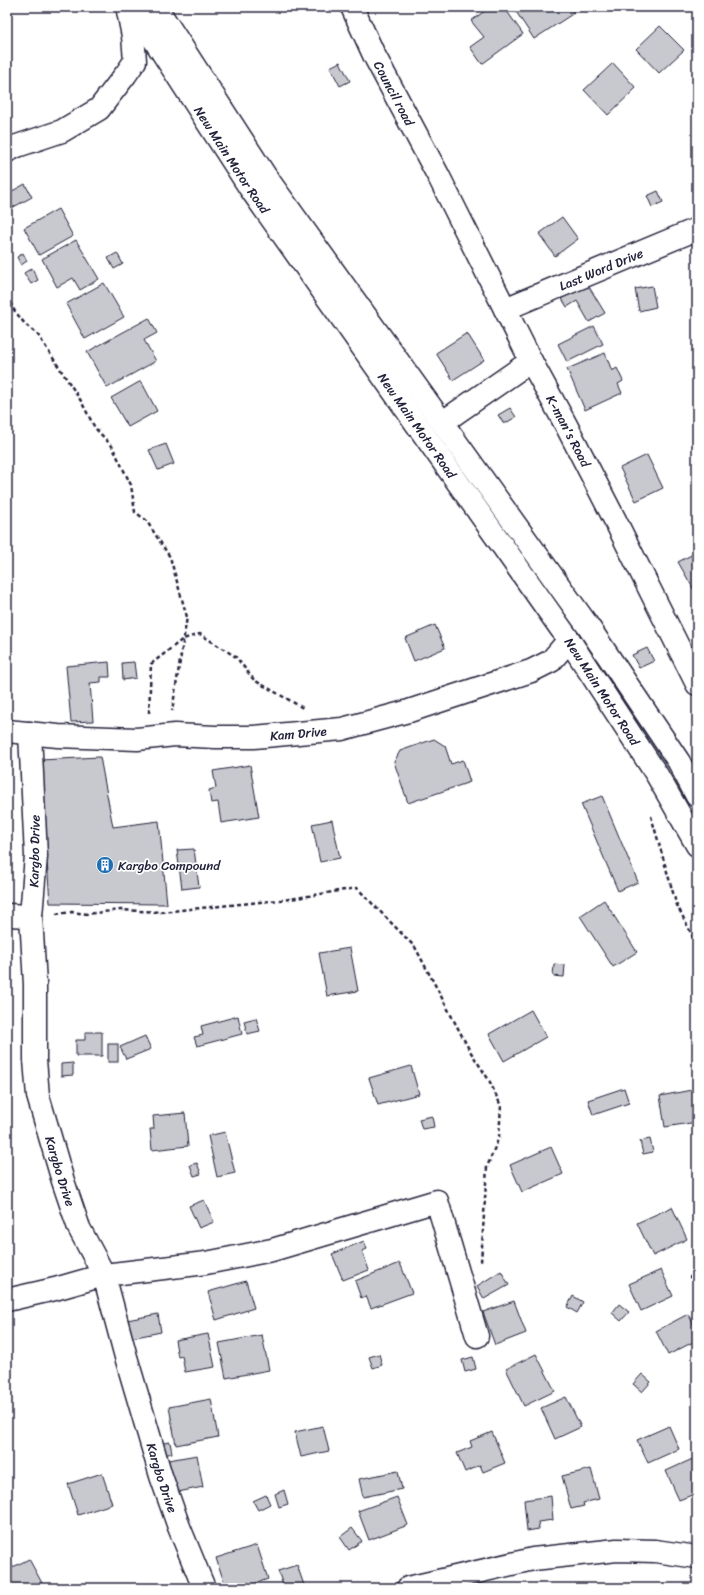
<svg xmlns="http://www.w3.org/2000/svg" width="704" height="1595" font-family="Sriracha,sans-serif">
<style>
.building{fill:#c8c8cf;stroke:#22223b}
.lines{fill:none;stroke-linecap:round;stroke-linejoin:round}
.street-casing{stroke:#22223b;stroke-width:25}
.highway-casing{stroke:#22223b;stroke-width:25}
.path{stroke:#22223b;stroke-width:2.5;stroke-dasharray:4 3;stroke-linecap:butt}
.street{stroke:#fff;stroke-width:22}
.highway{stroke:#fff;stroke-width:22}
.labels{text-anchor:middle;stroke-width:3.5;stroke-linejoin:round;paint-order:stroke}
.street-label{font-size:13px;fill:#22223b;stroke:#fff}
.poi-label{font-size:13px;fill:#22223b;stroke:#fff;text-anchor:start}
</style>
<rect width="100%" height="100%" fill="#fff"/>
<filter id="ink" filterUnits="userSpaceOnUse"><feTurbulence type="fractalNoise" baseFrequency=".025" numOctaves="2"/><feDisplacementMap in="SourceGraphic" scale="8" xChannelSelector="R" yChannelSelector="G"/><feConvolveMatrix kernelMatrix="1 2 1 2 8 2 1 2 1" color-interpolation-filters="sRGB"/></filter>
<g filter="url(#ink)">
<g class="building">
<path d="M490,7H504L523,34L482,64L470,47L484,37L471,21Z"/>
<path d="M513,7H570L574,13L534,39Z"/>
<path d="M660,26L684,50L659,73L636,49Z"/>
<path d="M340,62L350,81L340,86L330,67Z"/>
<path d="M613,63L636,88L608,115L584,90Z"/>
<path d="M25,184L32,197L8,210L7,194Z"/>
<path d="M658,191L663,202L652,207L647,196Z"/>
<path d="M58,209L73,236L39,255L24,228Z"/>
<path d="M562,217L578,239L555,256L539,234Z"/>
<path d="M76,240L99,279L80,290L73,278L57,287L42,259Z"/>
<path d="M23,253L27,261L21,265L17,257Z"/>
<path d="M117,253L123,264L114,269L108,258Z"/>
<path d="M32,268L38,280L31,284L24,273Z"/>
<path d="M586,282L605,313L589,322L577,301L567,307L561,297Z"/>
<path d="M104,283L124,317L85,339L66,304Z"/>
<path d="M652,286L656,307L639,311L635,289Z"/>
<path d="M149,318L157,333L144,340L156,361L107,388L87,352Z"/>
<path d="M594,326L603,344L567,362L558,344Z"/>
<path d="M467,333L484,360L453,380L436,353Z"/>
<path d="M605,353L612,371L617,368L623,381L618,384L622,393L585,410L567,369Z"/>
<path d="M141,381L157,411L128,427L111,398Z"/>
<path d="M510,408L516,417L504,424L498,415Z"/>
<path d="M166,444L174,464L158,470L149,450Z"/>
<path d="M647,455L663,488L636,501L620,468Z"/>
<path d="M697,552V588L694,590L678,562Z"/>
<path d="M435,625L445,648L414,661L405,638Z"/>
<path d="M647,648L654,661L639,668L632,655Z"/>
<path d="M109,662L110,677H101V682L90,683L93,721L71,722L66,666Z"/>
<path d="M134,662L136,678L123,680L122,663Z"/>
<path d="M434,739L445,746L451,764L463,760L470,782L408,803L394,762L400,751Z"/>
<path d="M100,757L113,827L159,821L167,904L50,903L40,760Z"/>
<path d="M250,765L259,817L221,823L218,802L211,803L209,790L216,788L213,771Z"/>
<path d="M602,796L638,882L618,891L581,804Z"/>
<path d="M332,820L340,858L320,862L312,824Z"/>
<path d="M194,849L199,887L182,889L177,850Z"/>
<path d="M604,900L637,952L613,967L580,916Z"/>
<path d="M350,948L358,991L327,996L319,953Z"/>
<path d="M554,964L565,965L564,977L553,976Z"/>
<path d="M531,1010L546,1037L504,1061L489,1034Z"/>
<path d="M238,1016L242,1034L197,1046L194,1037L203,1035L201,1026Z"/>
<path d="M256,1018L260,1031L247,1034L244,1021Z"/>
<path d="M85,1032H102V1056H76V1040H85Z"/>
<path d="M145,1036L151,1049L126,1059L120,1047Z"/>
<rect x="108" y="1044" width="10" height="18"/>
<path d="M73,1063V1075L61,1076V1064Z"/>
<path d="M411,1066L419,1094L378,1105L369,1078Z"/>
<path d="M624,1088L629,1103L593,1115L588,1100Z"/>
<path d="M697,1089V1122L665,1127L660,1096Z"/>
<path d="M185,1113L188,1146L152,1150L150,1129H154L153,1116Z"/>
<path d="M432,1116L434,1127L422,1129L419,1119Z"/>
<path d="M225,1132L235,1173L217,1177L208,1136Z"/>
<path d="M650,1139L653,1152L643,1154L640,1141Z"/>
<path d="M551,1147L563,1174L522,1192L510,1165Z"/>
<path d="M197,1163L201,1174L194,1176L190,1165Z"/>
<path d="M204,1200L214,1222L199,1228L189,1206Z"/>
<path d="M672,1207L687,1239L653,1256L637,1223Z"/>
<path d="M364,1241L367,1249L362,1251L369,1270L343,1280L332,1254Z"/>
<path d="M400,1263L412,1293L371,1308L366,1296L361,1298L355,1281Z"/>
<path d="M661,1270L673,1296L641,1311L629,1284Z"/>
<path d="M501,1271L509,1285L484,1299L477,1286Z"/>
<path d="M246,1281L254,1308L216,1320L208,1292Z"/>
<path d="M573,1296L583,1302L577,1313L567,1307Z"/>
<path d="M514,1301L526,1333L495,1345L483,1312Z"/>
<path d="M619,1304L629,1312L621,1321L612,1313Z"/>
<path d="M158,1314L161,1332L126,1339L122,1321Z"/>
<path d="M688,1314L697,1330V1340L668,1355L656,1331Z"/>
<path d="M208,1334L215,1367L185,1372L182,1356L178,1357L175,1340Z"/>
<path d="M262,1335L269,1370L226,1378L219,1343Z"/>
<path d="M379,1354L382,1365L373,1368L369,1357Z"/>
<path d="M536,1354L555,1391L524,1406L506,1369Z"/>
<path d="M473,1357L476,1369L465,1372L462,1360Z"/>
<path d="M642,1374L651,1382L642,1392L633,1384Z"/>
<path d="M566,1397L581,1427L555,1439L541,1408Z"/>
<path d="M211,1399L218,1437L176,1445L169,1407Z"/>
<path d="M323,1426L329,1451L301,1457L295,1432Z"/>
<path d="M669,1426L679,1449L648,1463L637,1440Z"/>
<path d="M492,1432L505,1463L483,1472L480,1465L465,1472L457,1453L472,1447L470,1441Z"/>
<path d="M170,1442L172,1453L160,1456L158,1444Z"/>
<path d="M197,1455L203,1487L173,1493L163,1461Z"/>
<path d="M697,1457V1493L679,1500L666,1471Z"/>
<path d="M591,1469L599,1499L583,1503L584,1506L571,1509L562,1476Z"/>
<path d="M398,1471L402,1489L363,1497L359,1479Z"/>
<path d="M102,1473L112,1504L78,1515L68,1484Z"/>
<path d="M284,1490L288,1504L279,1507L275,1494Z"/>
<path d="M266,1495L270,1504L258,1510L253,1501Z"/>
<path d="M551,1496L553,1520L538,1522L539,1529L527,1531L524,1500Z"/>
<path d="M397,1497L408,1525L369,1540L358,1511Z"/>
<path d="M352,1528L362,1541L349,1550L340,1537Z"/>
<path d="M257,1545L268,1579L242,1588H226L216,1558Z"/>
<path d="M29,1559L42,1583L32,1588H7V1570Z"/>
<path d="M297,1565L305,1588H284L278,1571Z"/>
</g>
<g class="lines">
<defs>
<g id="street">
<path id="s1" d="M352,7L374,55L439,177L531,361L566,425L615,520L697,684"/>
<path d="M7,151L17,146L62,131L99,109L126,74L135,61L133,36L128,11L136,12"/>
<path id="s2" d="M505,309L697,229"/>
<path d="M443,422L531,361"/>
<path id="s3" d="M7,731L58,736L137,739L175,735L215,737H254L342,729L409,711L531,671L551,661L569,640"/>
<path id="s4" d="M30,733L36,856L31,916L35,984V1060L38,1096L63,1181L79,1228L104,1275L126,1357L161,1476L179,1527L204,1588"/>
<path d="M7,915L31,916"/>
<path d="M7,1300L55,1289L104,1275L206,1263L272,1250L437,1201L477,1336"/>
<path d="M408,1588L533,1559L617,1550L655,1551L697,1557"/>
</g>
<g id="highway">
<path id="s5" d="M133,7L250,188L569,640L657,775L697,845"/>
<path d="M156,7L266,177L588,626L679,762L697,796"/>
</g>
</defs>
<use href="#street" class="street-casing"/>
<use href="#highway" class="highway-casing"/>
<g class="path">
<path d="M7,296L14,310L25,324L38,335L81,401L95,428L112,446L131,485L135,512L146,520L170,557L187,617L172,711"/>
<path d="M149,713L151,664L183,639L200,634L236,657L254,680L303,708"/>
<path d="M651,816L676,903L697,945"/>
<path d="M56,914L72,912L87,914L120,910L161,912L290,899L357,888L415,947L470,1051L489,1080L501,1106L499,1137L487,1167L481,1262"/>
<path d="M689,1277L697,1278"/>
</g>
<use href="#street" class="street"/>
<use href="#highway" class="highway"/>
</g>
</g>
<defs>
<symbol id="building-disc" viewBox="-11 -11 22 22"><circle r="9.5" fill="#1f6fb2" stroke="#fff"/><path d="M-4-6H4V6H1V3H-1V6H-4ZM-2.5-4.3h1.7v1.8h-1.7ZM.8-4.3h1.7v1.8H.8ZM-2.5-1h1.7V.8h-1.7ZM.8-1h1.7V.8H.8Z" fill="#fff"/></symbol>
</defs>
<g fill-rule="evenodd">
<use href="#building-disc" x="95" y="855" width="20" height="20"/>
</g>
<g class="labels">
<g class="street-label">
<text dy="5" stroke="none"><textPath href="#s1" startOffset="96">Council road</textPath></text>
<text dy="5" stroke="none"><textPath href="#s5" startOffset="182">New Main Motor Road</textPath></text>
<text dy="5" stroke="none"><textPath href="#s2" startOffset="104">Last Word Drive</textPath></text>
<text dy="5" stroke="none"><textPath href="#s5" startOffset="506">New Main Motor Road</textPath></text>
<text dy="5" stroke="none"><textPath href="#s1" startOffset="476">K-man's Road</textPath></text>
<text dy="5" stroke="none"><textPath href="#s5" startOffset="830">New Main Motor Road</textPath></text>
<text dy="5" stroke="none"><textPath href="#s3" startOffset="292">Kam Drive</textPath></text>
<text transform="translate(34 851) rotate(-89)" y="5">Kargbo Drive</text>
<text dy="5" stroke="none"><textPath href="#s4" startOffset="442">Kargbo Drive</textPath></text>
<text dy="5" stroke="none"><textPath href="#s4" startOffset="766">Kargbo Drive</textPath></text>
</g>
<g class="poi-label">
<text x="118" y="870">Kargbo Compound</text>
</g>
</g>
<rect width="704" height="1595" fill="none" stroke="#fff" stroke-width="24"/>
<rect x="12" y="12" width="680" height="1571" fill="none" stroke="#22223b" stroke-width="1.5" filter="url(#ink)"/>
</svg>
